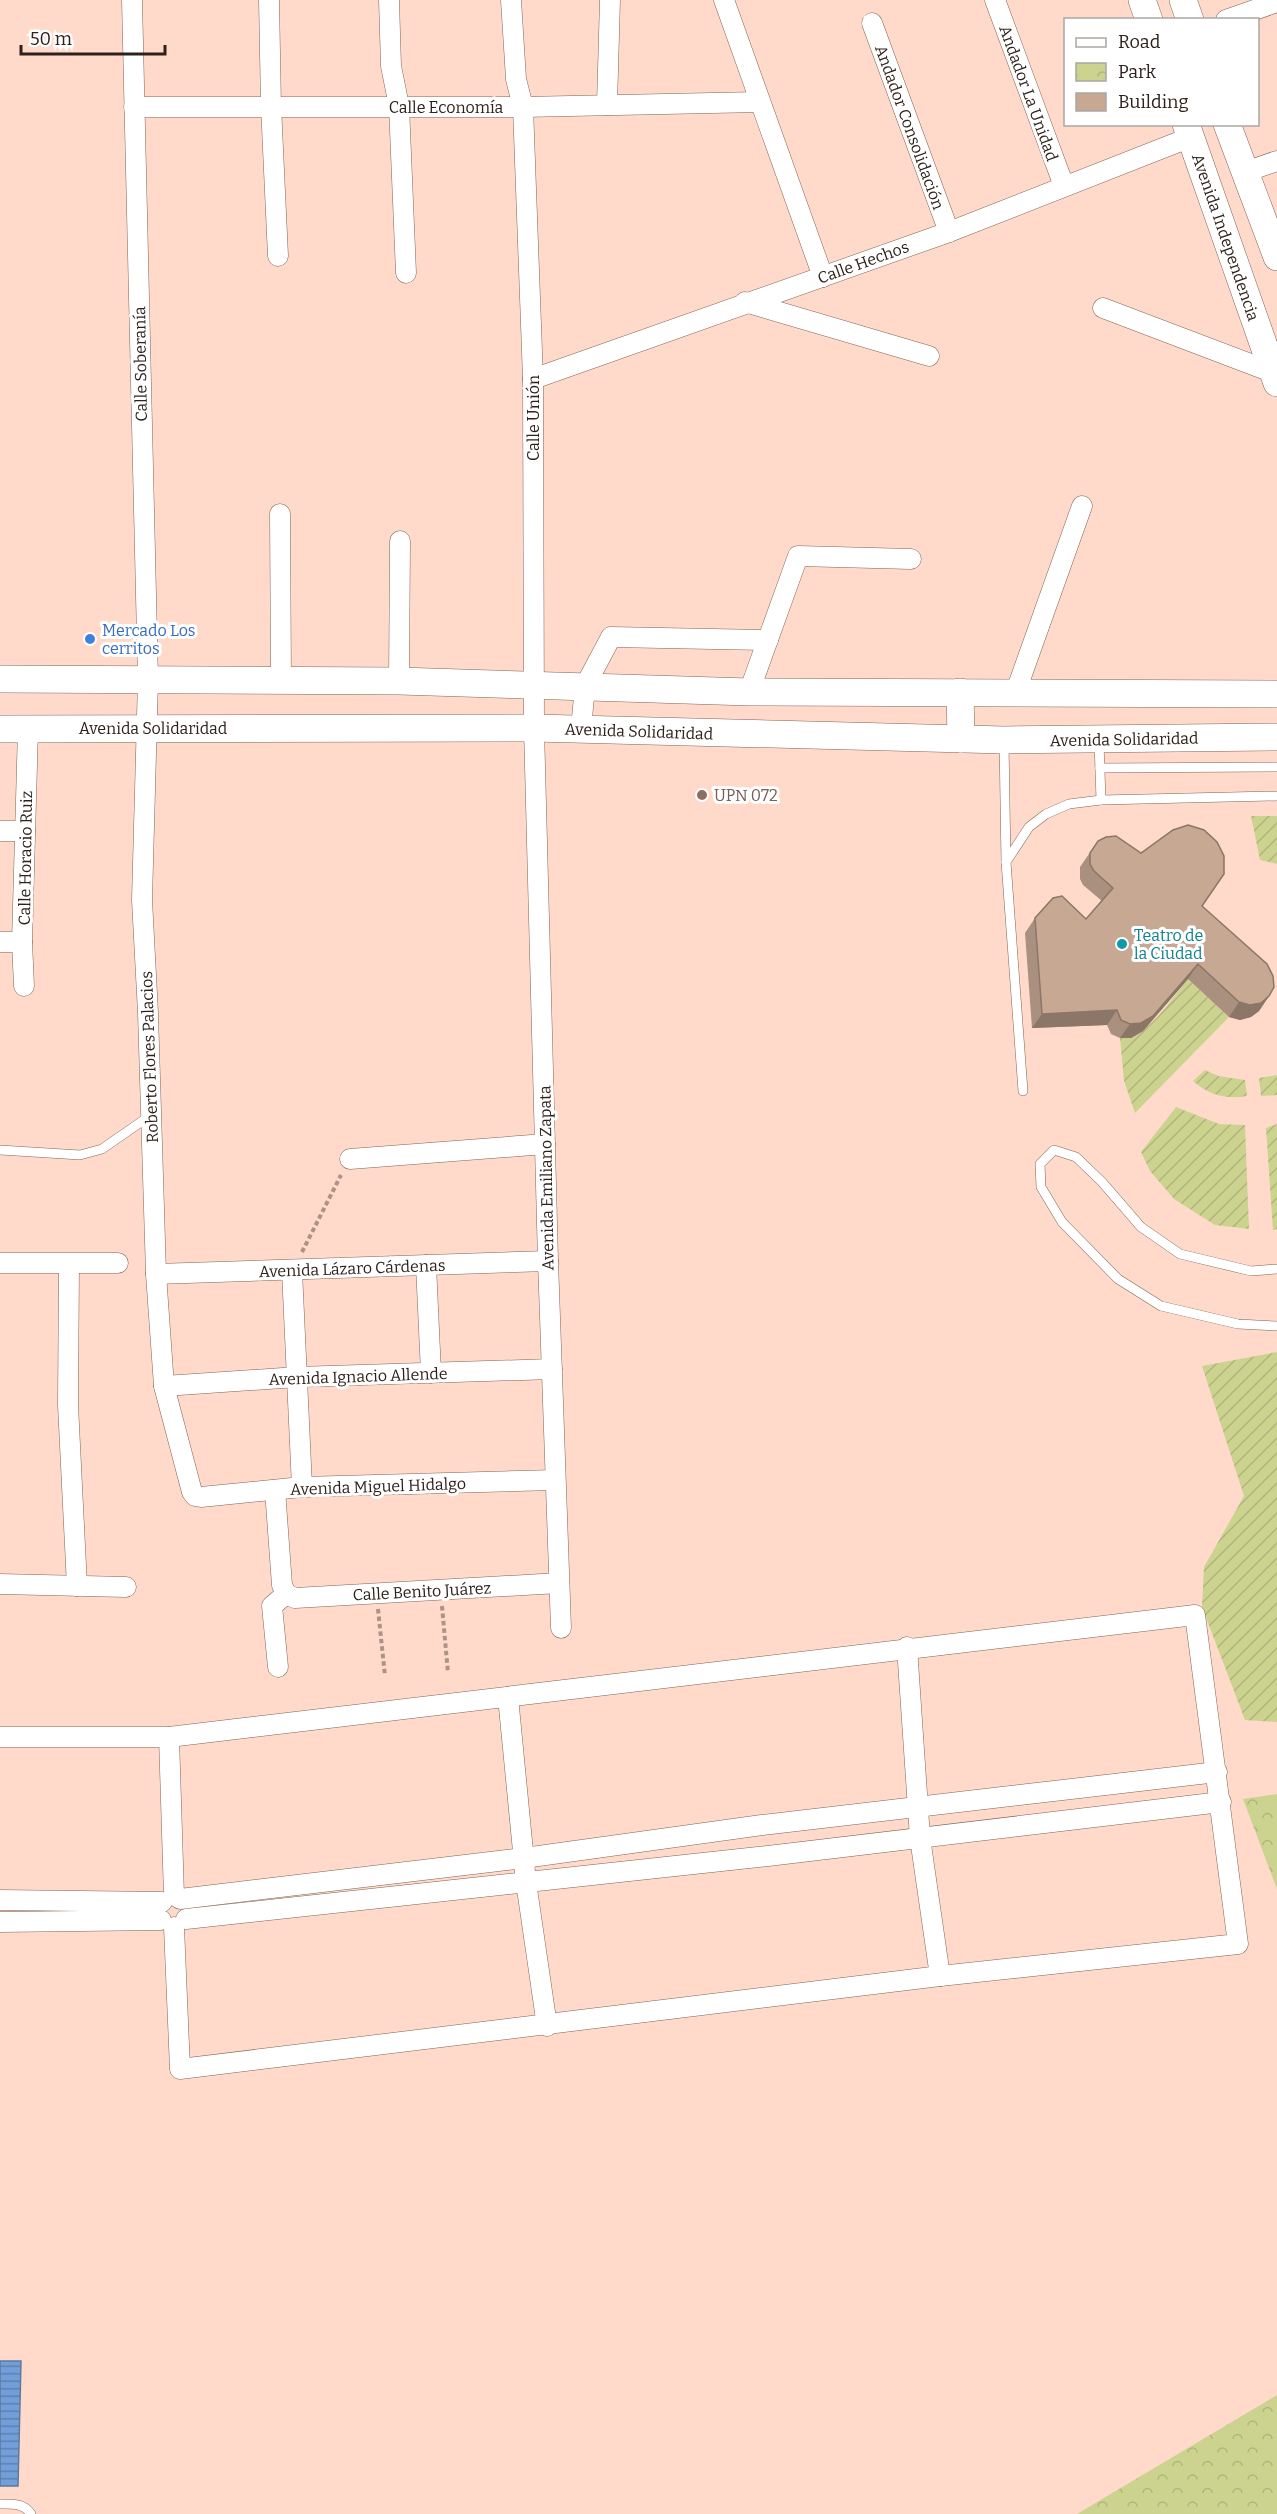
<svg xmlns="http://www.w3.org/2000/svg" width="1277" height="2514" font-family="Bitter,serif">
<style>
.park{fill:url(#park-crowns)}
.garden{fill:url(#garden-furrows)}
.water{fill:url(#water-rules);stroke:#5e79a0;stroke-width:1.5}
.lines{fill:none;stroke-linecap:round;stroke-linejoin:round}
.lane-casing{stroke:#836355;stroke-width:10}
.street-casing{stroke:#836355;stroke-width:21}
.secondary-casing{stroke:#836355;stroke-width:28}
.path{stroke:#ae9286;stroke-width:4;stroke-dasharray:4.5 3;stroke-linecap:butt}
.lane{stroke:#fff;stroke-width:9}
.street{stroke:#fff;stroke-width:20}
.secondary{stroke:#fff;stroke-width:27}
.wall{fill:#aa907e}
.shaded-wall{fill:#8b7667}
.building{fill:#c6a893;stroke:#8b7667;stroke-width:1.5}
.shop-dot{fill:#3f7fe0;stroke:#fff;stroke-width:2}
.education-dot{fill:#8d6e63;stroke:#fff;stroke-width:2}
.culture-dot{fill:#0f9aa8;stroke:#fff;stroke-width:2}
.labels{text-anchor:middle;stroke-width:6;stroke-linejoin:round;paint-order:stroke}
.street-label{font-size:16px;fill:#2e211b;stroke:#fff}
.shop-label{font-size:16px;fill:#366cbe;stroke:#fff;text-anchor:start}
.education-label{font-size:16px;fill:#785e54;stroke:#fff;text-anchor:start}
.culture-label{font-size:16px;fill:#0d838f;stroke:#fff;text-anchor:start}
</style>
<defs>
<pattern id="park-crowns" width="20" height="18" patternUnits="userSpaceOnUse" patternTransform="scale(1.5)"><rect width="20" height="18" fill="#ccd38f"/><path d="M2 6a3 3 0 1 1 6 0M12 15a3 3 0 1 1 6 0" fill="none" stroke="#b0b57b"/></pattern>
<pattern id="garden-furrows" width="10" height="10" patternUnits="userSpaceOnUse" patternTransform="scale(1.5)"><rect width="10" height="10" fill="#ccd38f"/><path d="M-1 1l2-2M0 10L10 0M9 11l2-2" fill="none" stroke="#b0b57b"/></pattern>
<pattern id="water-rules" width="6" height="5" patternUnits="userSpaceOnUse" patternTransform="scale(1.5)"><rect width="6" height="5" fill="#729fd9"/><path d="M0 2.5h6" fill="none" stroke="#5e81af"/></pattern>
</defs>
<rect width="100%" height="100%" fill="#ffdaca"/>
<g class="park">
<path d="M1277,1794V1889L1243,1799Z"/>
<path d="M1277,2395V2514H1077Z"/>
</g>
<g class="garden">
<path d="M1251,816H1277V864L1260,860Z"/>
<path d="M1188,979L1229,1017L1135,1113L1124,1081L1120,1038C1149,1037 1170,1000 1188,979Z"/>
<path d="M1205,1070L1218,1076L1245,1080L1247,1096C1226,1100 1209,1095 1193,1081Z"/>
<path d="M1277,1075V1095L1261,1096L1259,1078Z"/>
<path d="M1176,1107L1219,1124L1245,1125L1249,1229L1215,1225L1174,1199L1150,1171L1141,1152Z"/>
<path d="M1277,1124V1229L1273,1230L1266,1128Z"/>
<path d="M1277,1352V1722L1245,1720L1202,1607L1204,1567L1244,1496L1202,1366Z"/>
</g>
<path class="water" d="M0,2361H21L18,2486H0Z"/>
<g class="lines">
<defs>
<g id="lane">
<path d="M1004,741L1006,862"/>
<path d="M1099,742L1101,800"/>
<path d="M1100,768L1277,767"/>
<path d="M1023,1091L1006,862L1029,827L1046,814L1069,804L1101,800L1277,796"/>
<path d="M0,1150L80,1155L102,1149L151,1115"/>
<path d="M1277,1269L1251,1271L1180,1254L1141,1227L1102,1182L1076,1157L1054,1150L1040,1164L1041,1187L1062,1222L1118,1279L1161,1306L1238,1324L1277,1326"/>
<path d="M0,2504C12,2504 24,2503 31,2514"/>
</g>
<g id="street">
<path d="M132,0L148,680L142,900L148,1013L156,1274L164,1386L192,1492L195,1496L201,1497L302,1487L555,1480"/>
<path d="M269,0L271,106L278,256"/>
<path d="M389,0L391,66L399,106L406,273"/>
<path d="M511,0L516,79L523,107L533,379L534,728L548,1261L561,1628"/>
<path d="M724,0L823,277"/>
<path d="M995,0L1064,186"/>
<path d="M1226,20L1277,2"/>
<path d="M872,23L949,232"/>
<path d="M607,105L610,0"/>
<path d="M134,107H523L759,102"/>
<path d="M1245,172L1277,161"/>
<path d="M745,302L929,356"/>
<path d="M1103,308L1274,373"/>
<path d="M533,379L949,232L1191,137"/>
<path d="M280,514L281,681"/>
<path d="M399,681L400,541"/>
<path d="M1016,691L1082,506"/>
<path d="M749,692L798,556L911,559"/>
<path d="M581,729L585,686L611,637L768,640"/>
<path d="M0,831H25"/>
<path d="M0,942H22"/>
<path d="M24,986L22,942L28,729"/>
<path d="M350,1159L545,1144"/>
<path d="M0,1263H118"/>
<path d="M69,1264L68,1405L77,1586"/>
<path d="M426,1265L431,1373"/>
<path d="M292,1271L302,1487"/>
<path d="M156,1274L548,1261"/>
<path d="M164,1386L297,1377L552,1369"/>
<path d="M275,1490L282,1585L286,1594"/>
<path d="M0,1584L126,1587"/>
<path d="M286,1594L295,1598L559,1583"/>
<path d="M907,1647L920,1838L940,1976"/>
<path d="M278,1667L272,1606L286,1594"/>
<path d="M508,1697L526,1882L547,2026"/>
<path d="M0,1737H169L1195,1615L1238,1944L940,1976L180,2069L174,1927"/>
<path d="M169,1737L174,1896"/>
<path d="M180,1899L524,1858L762,1825L1217,1772"/>
<path d="M0,1900L162,1902"/>
<path d="M186,1919L768,1856L1221,1802"/>
<path d="M0,1922L161,1920"/>
</g>
<g id="secondary">
<path d="M1142,0L1149,20"/>
<path d="M1183,0L1190,20"/>
<path d="M1186,124L1277,383"/>
<path d="M1227,124L1277,257"/>
<path d="M0,679L399,681L749,692L1277,694"/>
<path d="M960,692L961,739"/>
<path d="M0,729L534,728L1004,740L1277,737"/>
</g>
</defs>
<use href="#lane" class="lane-casing"/>
<use href="#street" class="street-casing"/>
<use href="#secondary" class="secondary-casing"/>
<g class="path">
<path d="M302,1252L341,1175"/>
<path d="M442,1606L448,1673"/>
<path d="M378,1609L385,1676"/>
</g>
<use href="#lane" class="lane"/>
<use href="#street" class="street"/>
<use href="#secondary" class="secondary"/>
</g>
<path class="wall" d="M1098,841L1202,906L1269,996L1259,1011L1251,1017L1240,1020L1229,1017L1188,979L1143,1031L1131,1038H1120L1111,1034L1107,1025L1032,1028L1025,933L1035,918L1086,919L1102,901L1083,885L1080,879V867Z"/>
<g class="shaded-wall">
<path d="M1198,964L1188,979L1143,1031L1131,1038H1120L1130,1024Z"/>
<path d="M1269,996L1259,1011L1251,1017L1240,1020L1229,1017L1239,1002Z"/>
<path d="M1117,1010L1107,1025L1032,1028L1042,1014Z"/>
</g>
<path class="building" d="M1188,825L1204,830L1217,842L1224,856V874L1202,906L1267,964L1273,976L1274,987L1269,996L1261,1003L1250,1005L1239,1002L1198,964L1153,1016L1141,1023L1130,1024L1121,1020L1117,1010L1042,1014L1035,918L1053,898L1062,896L1086,919L1113,888L1094,871L1090,864V853L1098,841L1106,837L1116,836L1141,853L1173,830Z"/>
<circle class="shop-dot" cx="90" cy="639" r="6"/>
<circle class="education-dot" cx="702" cy="795" r="6"/>
<circle class="culture-dot" cx="1122" cy="944" r="6"/>
<g class="labels">
<g class="street-label">
<text transform="translate(1029 93) rotate(70)" y="6">Andador La Unidad</text>
<text x="446" y="113">Calle Economía</text>
<text transform="translate(910 127) rotate(70)" y="6">Andador Consolidación</text>
<text transform="translate(1226 237) rotate(71)" y="6">Avenida Independencia</text>
<text transform="translate(863 262) rotate(-20)" y="6">Calle Hechos</text>
<text transform="translate(140 364) rotate(-91)" y="6">Calle Soberanía</text>
<text transform="translate(533 418) rotate(-90)" y="6">Calle Unión</text>
<text x="153" y="734">Avenida Solidaridad</text>
<text transform="translate(639 731) rotate(2)" y="6">Avenida Solidaridad</text>
<text transform="translate(1124 739) rotate(-1)" y="6">Avenida Solidaridad</text>
<text transform="translate(25 858) rotate(-89)" y="6">Calle Horacio Ruiz</text>
<text transform="translate(149 1057) rotate(-92)" y="6">Roberto Flores Palacios</text>
<text transform="translate(546 1178) rotate(-91)" y="6">Avenida Emiliano Zapata</text>
<text transform="translate(352 1268) rotate(-2)" y="6">Avenida Lázaro Cárdenas</text>
<text transform="translate(358 1376) rotate(-2)" y="6">Avenida Ignacio Allende</text>
<text transform="translate(378 1486) rotate(-2)" y="6">Avenida Miguel Hidalgo</text>
<text transform="translate(422 1591) rotate(-3)" y="6">Calle Benito Juárez</text>
</g>
<g class="shop-label">
<text x="102" y="636">Mercado Los<tspan x="102" dy="18">cerritos</tspan></text>
</g>
<g class="education-label">
<text x="714" y="801">UPN 072</text>
</g>
<g class="culture-label">
<text x="1134" y="941">Teatro de<tspan x="1134" dy="18">la Ciudad</tspan></text>
</g>
</g>
<rect x="1064" y="18" width="195" height="108" fill="#ffffff" stroke="#aba6a4" stroke-width="1.5"/>
<rect x="1076" y="38" width="30" height="9" fill="#ffffff" stroke="#aba6a4" stroke-width="1.5"/>
<text x="1118" y="48" font-size="18" fill="#2e211b">Road</text>
<rect x="1076" y="63" width="30" height="18" fill="url(#park-crowns)" stroke="#aba6a4" stroke-width="1.5"/>
<text x="1118" y="78" font-size="18" fill="#2e211b">Park</text>
<rect x="1076" y="93" width="30" height="18" fill="#c6a893" stroke="#aba6a4" stroke-width="1.5"/>
<text x="1118" y="108" font-size="18" fill="#2e211b">Building</text>
<path d="M21 45v9h144v-9" fill="none" stroke="#2e211b" stroke-width="3"/>
<text x="30" y="45" font-size="18" fill="#2e211b" stroke="#ffffff" stroke-width="4.5" paint-order="stroke">50 m</text>
</svg>
